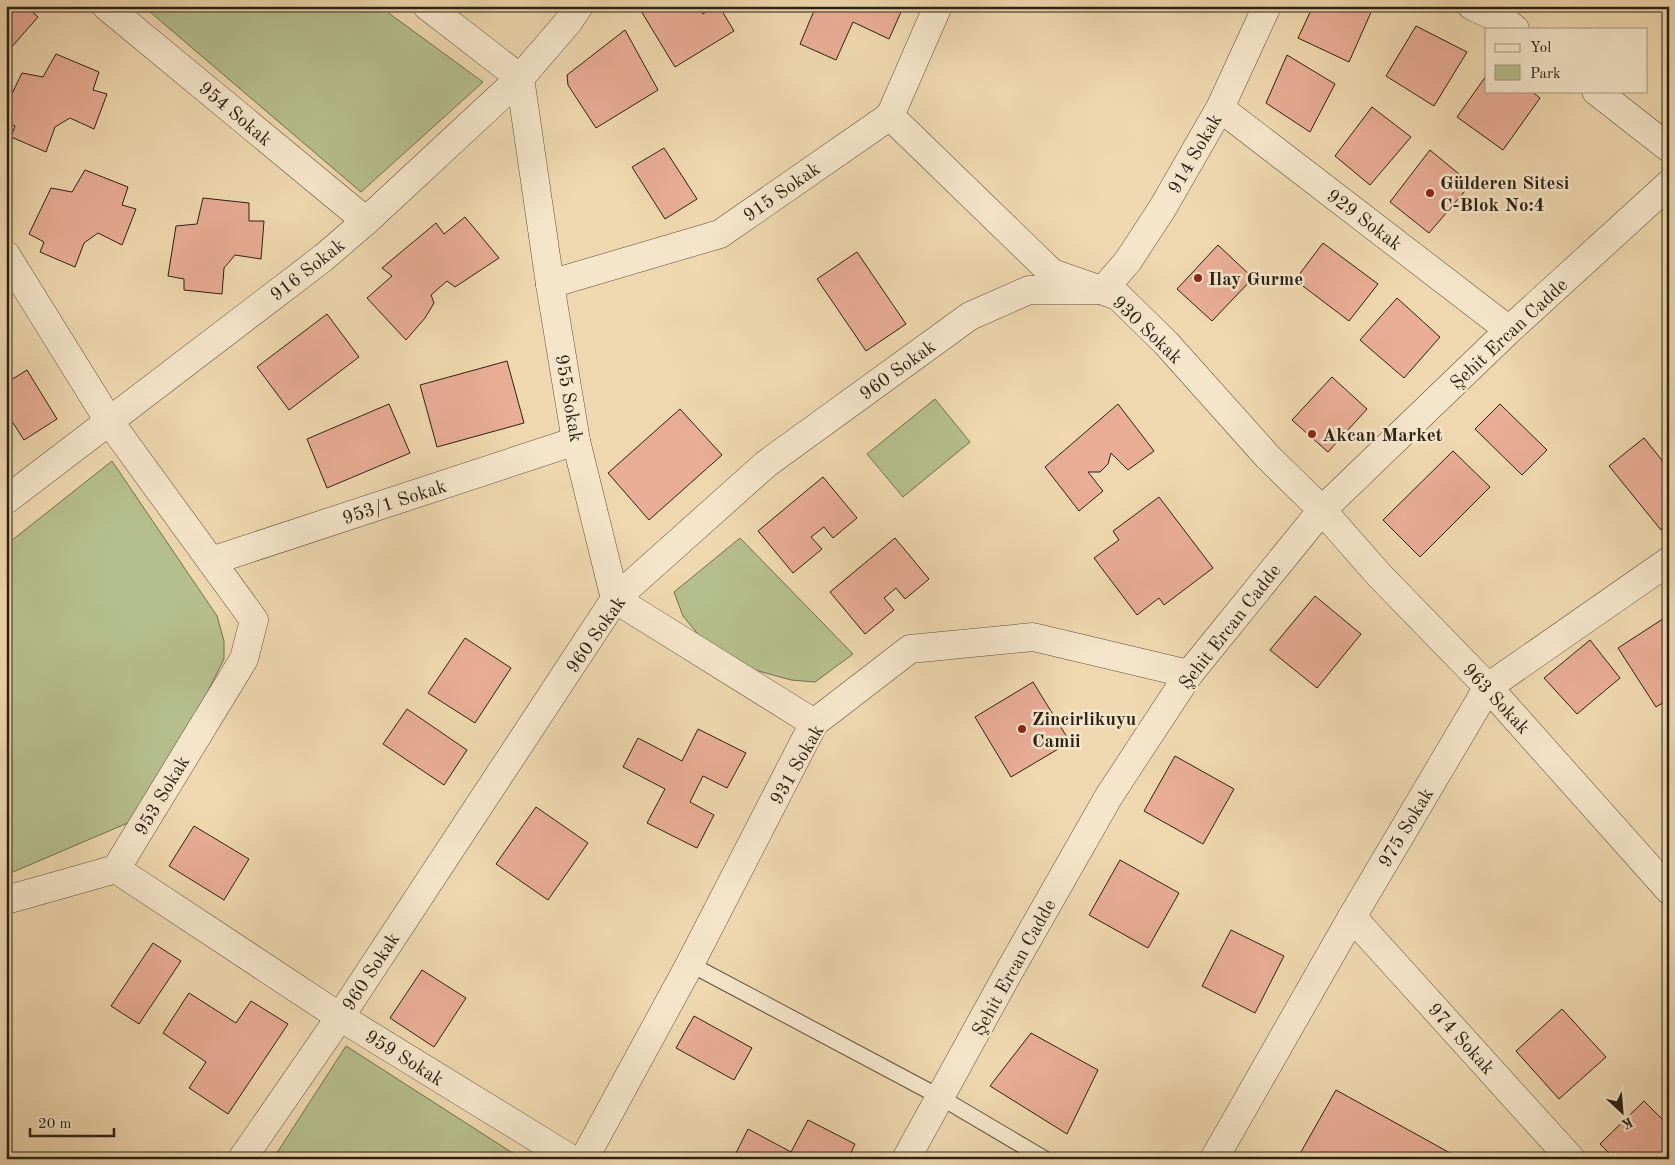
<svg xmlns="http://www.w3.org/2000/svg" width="1675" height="1165" font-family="'Old Standard TT',serif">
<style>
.green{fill:#b5bf8d;stroke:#707050}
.building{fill:#e9ad96;stroke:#2b2114}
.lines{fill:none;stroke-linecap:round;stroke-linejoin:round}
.service-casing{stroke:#5c4f3b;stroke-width:17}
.minor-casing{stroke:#5c4f3b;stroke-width:29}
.service{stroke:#f5e6cb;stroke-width:15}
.minor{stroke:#f5e6cb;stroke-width:28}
.poi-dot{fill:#8f2418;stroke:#f5e6cb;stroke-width:2}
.labels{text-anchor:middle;stroke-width:5;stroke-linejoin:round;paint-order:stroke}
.street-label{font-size:19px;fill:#2b2114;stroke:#f5e6cb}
.poi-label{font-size:19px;font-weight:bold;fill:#2b2114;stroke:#f5e6cb;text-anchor:start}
</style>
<rect width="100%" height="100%" fill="#efd8af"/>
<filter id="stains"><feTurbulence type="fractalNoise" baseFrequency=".004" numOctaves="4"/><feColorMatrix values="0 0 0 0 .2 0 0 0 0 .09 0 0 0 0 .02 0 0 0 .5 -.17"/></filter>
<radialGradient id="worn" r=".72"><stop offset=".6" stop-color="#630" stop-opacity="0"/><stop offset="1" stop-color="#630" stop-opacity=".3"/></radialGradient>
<g class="green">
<path d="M143,6H379L483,82L361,192Z"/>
<path d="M935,399L970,442L903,497L867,454Z"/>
<path d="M112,461L217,616L224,641V659L183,741L130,822L6,875V545Z"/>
<path d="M740,538L853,654L815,682L791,680L748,668L702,639L683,616L674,592Z"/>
<path d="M346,1046L522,1159H273Z"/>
</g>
<g class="building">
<path d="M6,6H26L38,17L9,50L6,48Z"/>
<path d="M638,6H698L703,14L715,6H719L734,31L675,67Z"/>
<path d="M816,6H889L901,12L889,39L853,22L836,60L800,44Z"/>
<path d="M1313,6H1364L1372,10L1349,62L1298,38Z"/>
<path d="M1416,26L1467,52L1434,106L1386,76Z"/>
<path d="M625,30L658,90L596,128L568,85L567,75Z"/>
<path d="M56,54L99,72L93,90L107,94L94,129L70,118L55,127L46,152L11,137L15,126L6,122V106L22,73L43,77Z"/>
<path d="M1287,55L1335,84L1310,132L1266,103Z"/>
<path d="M1486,76V91H1531L1540,98L1503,150L1457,117Z"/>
<path d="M1372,107L1411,137L1370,185L1335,156Z"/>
<path d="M664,148L697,199L665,219L632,167Z"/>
<path d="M1430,150L1471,184L1429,233L1390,202Z"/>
<path d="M85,170L128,187L122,205L136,209L122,245L98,233L84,243L75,267L40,252L44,242L29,234L51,188L72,192Z"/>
<path d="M203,198L249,203V221H264L261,259L235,255L224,268L222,294L184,290V279L168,276L176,226L197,224Z"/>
<path d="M465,217L499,258L455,287L447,281L431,295L434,303L425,318L406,340L367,298L392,276L382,268L436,223L444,234Z"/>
<path d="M1323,243L1378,284L1349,321L1295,280Z"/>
<path d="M1218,245L1253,278L1212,321L1177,289Z"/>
<path d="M857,252L906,324L866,351L817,279Z"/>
<path d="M1397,298L1440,337L1404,378L1360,340Z"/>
<path d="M327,314L359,357L289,410L257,367Z"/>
<path d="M507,361L524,423L437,447L420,385Z"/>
<path d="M27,370L57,419L24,440L6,412V383Z"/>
<path d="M1332,377L1367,409L1328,452L1292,420Z"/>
<path d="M389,404L410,453L327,488L307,439Z"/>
<path d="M1118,404L1154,451L1128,470L1111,453L1108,464L1100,472H1088L1103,491L1079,511L1045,467Z"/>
<path d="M1500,404L1547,450L1522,475L1475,429Z"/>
<path d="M680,409L722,455L649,520L608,473Z"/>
<path d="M1644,438L1669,469V523L1661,530L1609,466Z"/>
<path d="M1453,451L1490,487L1420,557L1383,520Z"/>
<path d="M823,477L857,518L833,538L824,527L811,537L822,549L793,573L758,531Z"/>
<path d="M1159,497L1213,568L1164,605L1159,598L1137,615L1094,558L1119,540L1113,531Z"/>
<path d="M895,538L929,579L905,599L896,588L884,598L894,610L865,634L830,592Z"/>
<path d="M1315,596L1361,634L1317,688L1270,650Z"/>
<path d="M1669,615V699L1656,707L1618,648Z"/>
<path d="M465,638L511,668L475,723L428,693Z"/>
<path d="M1590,640L1620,678L1577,714L1544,678Z"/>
<path d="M1033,682L1070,742L1011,777L975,717Z"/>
<path d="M407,709L467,750L444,785L383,744Z"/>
<path d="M698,729L746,753L727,788L703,776L690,802L714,815L697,848L647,823L665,789L623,767L638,738L682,761Z"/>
<path d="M1175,756L1234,789L1203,844L1144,811Z"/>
<path d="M536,807L588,843L548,900L496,864Z"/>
<path d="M194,826L249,859L224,900L169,866Z"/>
<path d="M1120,860L1179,893L1148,948L1089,915Z"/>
<path d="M1231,930L1284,956L1255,1013L1202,986Z"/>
<path d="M153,943L181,961L139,1024L111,1006Z"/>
<path d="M422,970L466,998L434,1047L390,1018Z"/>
<path d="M189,993L236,1023L251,1001L288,1024L228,1114L189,1088L206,1062L163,1033Z"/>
<path d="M1562,1009L1606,1057L1559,1099L1516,1051Z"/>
<path d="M694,1016L752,1048L734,1080L676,1048Z"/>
<path d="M1031,1033L1098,1070L1067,1134L990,1086Z"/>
<path d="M1336,1090L1461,1159H1297Z"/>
<path d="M1644,1101L1669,1126V1159H1615L1600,1144Z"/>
<path d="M808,1120L855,1144L848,1159H733L748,1129L791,1152Z"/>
</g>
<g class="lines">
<defs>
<path id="service" d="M690,964L940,1097L1045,1159"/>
<g id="minor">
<path d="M106,6L366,221"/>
<path d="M427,6L520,78L550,284L576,441L615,599L814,723"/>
<path d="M1472,6L1506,22L1515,29"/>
<path d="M1596,91L1669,148"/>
<path d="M1220,108L1509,330"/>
<path d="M890,116L1052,273L1118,296L1166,343L1267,456L1322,510L1379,575L1488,687L1669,890"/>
<path d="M6,255L109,421L254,620L244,659L116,869L6,900"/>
<path d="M550,284L720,234L890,116L938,6"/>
<path d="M1103,290L1128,261L1162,209L1220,108L1267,6"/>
<path d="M6,500L323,258L366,221L520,78L569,21L579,6"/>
<path d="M211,561L576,441"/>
<path d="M116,869L340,1017L571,1159"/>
<path d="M1352,917L1571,1159"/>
<path d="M242,1159L340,1017L615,599L766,464L970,316L1029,290H1103"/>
<path d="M584,1159L690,964L814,723L910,649L1033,637L1189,674"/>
<path d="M906,1159L1006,977L1109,796L1189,674L1322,510L1509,330L1669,184"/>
<path d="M1214,1159L1352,917L1488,687L1669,561"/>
</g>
</defs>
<use href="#service" class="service-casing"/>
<use href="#minor" class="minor-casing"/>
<use href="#service" class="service"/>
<use href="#minor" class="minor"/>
</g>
<g class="poi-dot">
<circle cx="1430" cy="193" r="5"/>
<circle cx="1198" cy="278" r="5"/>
<circle cx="1312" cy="434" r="5"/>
<circle cx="1022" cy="729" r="5"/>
</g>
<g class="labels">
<g class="street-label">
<text transform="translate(236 113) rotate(40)" y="7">954 Sokak</text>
<text transform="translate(1194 153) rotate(-60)" y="7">914 Sokak</text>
<text transform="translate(781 191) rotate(-35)" y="7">915 Sokak</text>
<text transform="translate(1365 219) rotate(37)" y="7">929 Sokak</text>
<text transform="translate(307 269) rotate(-38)" y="7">916 Sokak</text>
<text transform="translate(1148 329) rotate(44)" y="7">930 Sokak</text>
<text transform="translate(1508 333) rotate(-43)" y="7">Şehit Ercan Cadde</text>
<text transform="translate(897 369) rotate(-36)" y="7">960 Sokak</text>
<text transform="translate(570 398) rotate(80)" y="7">955 Sokak</text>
<text transform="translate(394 501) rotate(-18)" y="7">953/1 Sokak</text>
<text transform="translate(1229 626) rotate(-52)" y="7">Şehit Ercan Cadde</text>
<text transform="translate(595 634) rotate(-55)" y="7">960 Sokak</text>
<text transform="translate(1497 698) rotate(47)" y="7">963 Sokak</text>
<text transform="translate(796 764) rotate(-60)" y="7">931 Sokak</text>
<text transform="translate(161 795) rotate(-59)" y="7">953 Sokak</text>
<text transform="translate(1405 827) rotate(-59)" y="7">975 Sokak</text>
<text transform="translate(1013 967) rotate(-61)" y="7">Şehit Ercan Cadde</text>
<text transform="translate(370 971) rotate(-57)" y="7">960 Sokak</text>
<text transform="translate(1462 1038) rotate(48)" y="7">974 Sokak</text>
<text transform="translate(405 1057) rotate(32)" y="7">959 Sokak</text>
</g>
<g class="poi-label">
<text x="1440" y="189">Gülderen Sitesi<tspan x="1440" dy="22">C-Blok No:4</tspan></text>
<text x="1208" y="285">Ilay Gurme</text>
<text x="1322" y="441">Akcan Market</text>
<text x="1032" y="725">Zincirlikuyu<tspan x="1032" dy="22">Camii</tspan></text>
</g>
</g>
<rect width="1675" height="1165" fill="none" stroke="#efd8af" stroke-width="25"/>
<rect x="8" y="8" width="1660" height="1150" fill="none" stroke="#2b2114" stroke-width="2.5"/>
<rect x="12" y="12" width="1650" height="1140" fill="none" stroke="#2b2114"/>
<rect x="1485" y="28" width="162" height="65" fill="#f5e6cb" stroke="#a49782"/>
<rect x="1495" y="44" width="25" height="8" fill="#f5e6cb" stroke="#a49782"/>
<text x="1530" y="52" font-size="15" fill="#2b2114">Yol</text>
<rect x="1495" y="65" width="25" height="15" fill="#b5bf8d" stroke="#a49782"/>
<text x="1530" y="78" font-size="15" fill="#2b2114">Park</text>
<g transform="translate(1622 1112) rotate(154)" stroke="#f5e6cb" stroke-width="4" paint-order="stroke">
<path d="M0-4L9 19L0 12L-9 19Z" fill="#2b2114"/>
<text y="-8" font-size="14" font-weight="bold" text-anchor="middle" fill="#2b2114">K</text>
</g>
<path d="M30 1128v8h84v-8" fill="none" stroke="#2b2114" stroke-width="2.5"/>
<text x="38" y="1128" font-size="15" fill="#2b2114" stroke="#f5e6cb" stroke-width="4" paint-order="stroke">20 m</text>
<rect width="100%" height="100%" filter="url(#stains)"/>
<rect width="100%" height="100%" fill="url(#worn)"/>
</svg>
